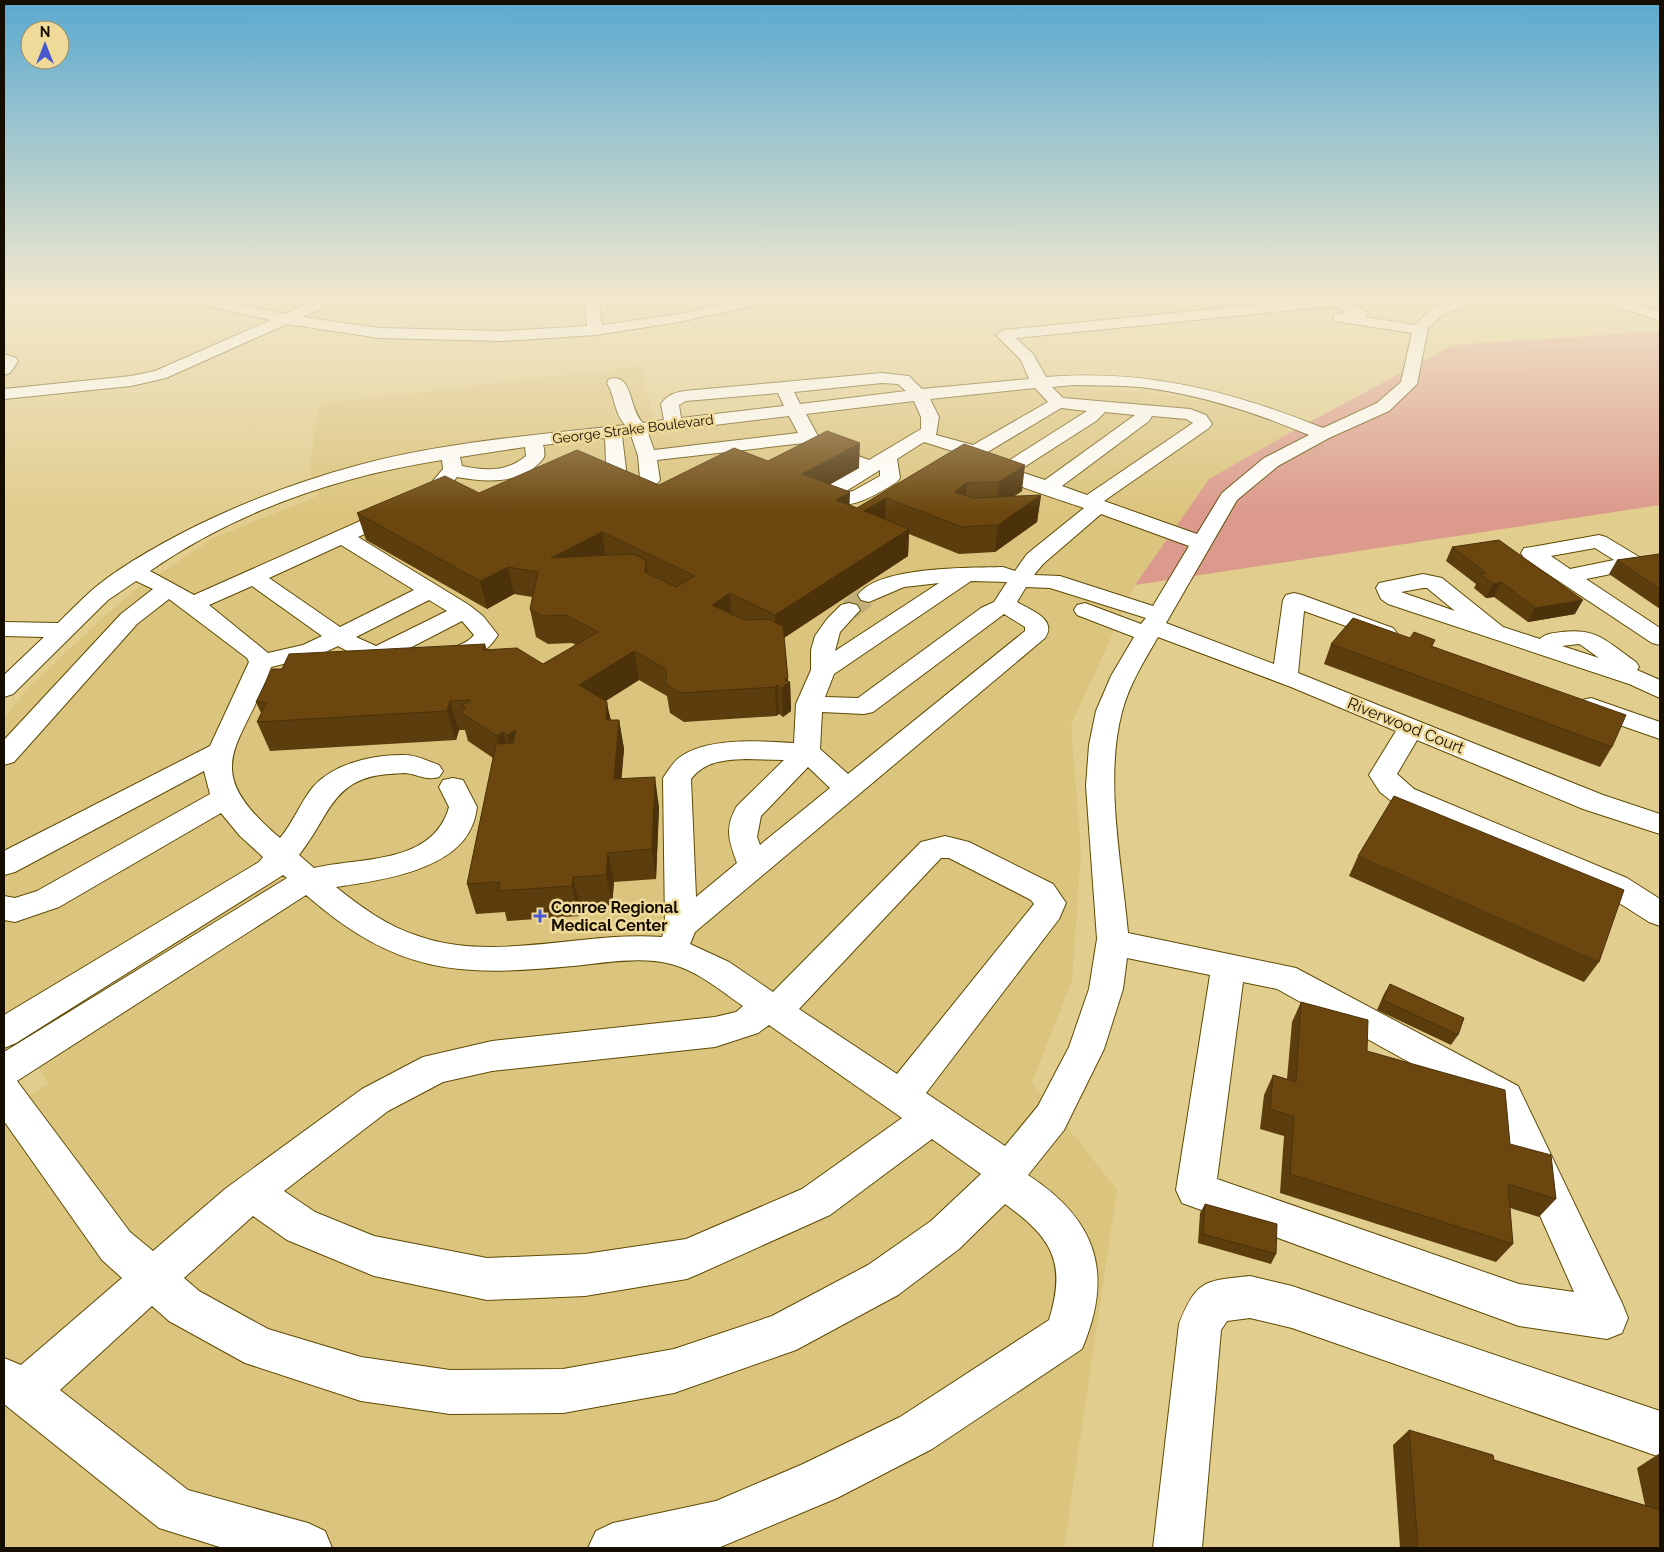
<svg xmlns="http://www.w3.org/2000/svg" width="1664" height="1552" font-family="Raleway,sans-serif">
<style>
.built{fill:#dbc47d}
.green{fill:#db9a8c}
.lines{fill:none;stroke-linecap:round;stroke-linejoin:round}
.minor-tunnel{stroke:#c2b079;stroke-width:21;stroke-dasharray:21 10;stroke-linecap:butt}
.minor-casing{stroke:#5e4b04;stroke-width:2}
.major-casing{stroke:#5e4b04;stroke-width:2}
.minor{fill:#fff;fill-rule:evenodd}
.major{fill:#fff;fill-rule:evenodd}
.wall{fill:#5c3d0d}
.shaded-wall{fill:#4b320a}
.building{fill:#6b470f;stroke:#4b320a;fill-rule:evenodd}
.poi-dot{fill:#4759ce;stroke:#efda9a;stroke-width:2}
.labels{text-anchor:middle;stroke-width:5;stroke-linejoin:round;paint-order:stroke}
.far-street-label{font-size:14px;fill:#150d00;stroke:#efda9a}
.street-label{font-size:16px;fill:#150d00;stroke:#efda9a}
.poi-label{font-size:16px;font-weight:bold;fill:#150d00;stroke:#efda9a;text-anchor:start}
</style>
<rect width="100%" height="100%" fill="#e1cd8e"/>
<path class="built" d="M640,366L658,434L1029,388H1091L1148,392L1221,404L1293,431L1209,479L1135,585L1071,725L1081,853L1072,980L1032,1082L1117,1190L1064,1548H4V1111L48,1084L4,1006V719L29,687L124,598L213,538L318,496L310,467L319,404Z"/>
<path class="green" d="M1660,331V505L1135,585L1209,479L1293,431L1453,345Z"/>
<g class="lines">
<path class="minor-tunnel" d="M849,610L869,595"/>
<defs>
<g id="minor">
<path d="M4,295H35L28,299L4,302Z"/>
<path d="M170,295H196L284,314L328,295H346L344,298L302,317L379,328L503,331L587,326L585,305L593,295H607L599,305L602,325L679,314L766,295H792L785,299L679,322L595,335L503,341L379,338L287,324L166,378L131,386L4,399V389L131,376L155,371L271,320L177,299Z"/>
<path d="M1469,295H1500L1498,298L1473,303L1442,315L1428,328L1417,384L1389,411L1329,438L1278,466L1237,500L1166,623L1274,664L1283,600L1286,595L1294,593L1302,595L1393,628L1397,633L1393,638L1385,640L1304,611L1298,673L1603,795L1660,814V834L1583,809L1417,740L1397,774L1414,789L1627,878L1660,899V926L1649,922L1605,894L1394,803L1380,792L1369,775L1396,731L1291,687L1158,637C1144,661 1129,685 1122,712C1104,780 1122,864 1128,933L1296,968L1518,1086L1622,1303L1628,1318L1622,1333L1607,1339L1519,1326L1182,1203L1176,1190L1210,975L1127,958L1123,989L1104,1049L1064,1130L1028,1175C1097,1220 1114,1273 1082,1349L932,1449L837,1498L718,1548H588L596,1531L613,1523L716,1501L803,1464L900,1417L1049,1320C1067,1262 1052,1238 1005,1204L959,1249L898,1295L796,1350L674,1393L563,1413L450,1414L361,1401L245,1363L169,1321L152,1306L60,1390L188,1490L308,1523L325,1531L332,1548H223L159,1528L4,1404V1358L21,1365L122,1278L102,1260L4,1121V1052L287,878L283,875L16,1043L4,1048V1015L259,862L263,857L240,836L221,813L59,907L15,922L4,920V896L15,898L37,891L210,794L204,771L15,872L4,875V851L210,746L249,662L247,658L169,599L137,624L14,762L4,765V740L121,614L153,589L136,581L108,600L13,694L4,697V675L44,637L4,636V622L58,623C69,612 80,601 91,591C119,567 162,543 196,526C249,500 303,480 359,465C443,442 539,435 625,425C614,413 615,396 607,383L609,379C634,373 628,409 643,423L664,420L661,404C667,395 674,393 684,391L882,373L909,376L922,389L1029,379L1021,360L996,335L1004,330L1335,297L1366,311L1368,314L1365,317L1415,325L1432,309ZM1333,306L1346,312L1335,315L1333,318L1335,321L1412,333L1401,382L1377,403L1323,428C1230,391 1146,369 1046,377L1033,354L1016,338ZM882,383L898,384L906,391L800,404L794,392ZM1075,385C1096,386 1119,385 1140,387C1199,394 1254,412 1309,435L1264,458L1222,493L1197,534L1104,501L1209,428L1212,424L1206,415L1190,409L1063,398L1052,387ZM1035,388L1048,402L973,445L936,435L939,417L930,399ZM778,393L784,406L681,418L679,405L686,401ZM914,401L921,417V429L869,460L834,447L820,440L806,414ZM1061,408L1087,411L1002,465L981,456ZM1105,412L1135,415L1045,480L1018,471L1096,421ZM789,416L798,433L654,450L648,433ZM1152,416L1186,419L1193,423L1087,495L1062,486L1149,421ZM631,435L638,456L640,478L638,479L627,477L622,436ZM605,438C607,464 601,491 635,491C645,491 654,489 660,480L657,460L804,443L820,455L857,467L822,489L819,493C838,520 877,494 897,482L900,478L897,459L924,442L962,454L961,458C970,472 1062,500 1084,508L1027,554L1015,571L1003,567C970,568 878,566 858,595L861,600L869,602L904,587L939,583L835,651L840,632L860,610L857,605L849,603L841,605L827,619L815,636L811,650V670L796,704L794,743C761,741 708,737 680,757C673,762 668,771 663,778L665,926L662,937C582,931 495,963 418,936C387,926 361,907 336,887C377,881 454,871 472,826C475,820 476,813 477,807L463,780L453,778L443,780L439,787L449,807C433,865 360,857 314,868L299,855C330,817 331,778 389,774C394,774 400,773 405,773C418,774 425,781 439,777L443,771L439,765C428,761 416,755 405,755C375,754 334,763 313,787C300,803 293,823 280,838C195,766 243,748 271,667L319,655L338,646C358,657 382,672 406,666L409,661L406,656L398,654L462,621L474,635C463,649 441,647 433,658L436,663C460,669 486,655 498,635L483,616L469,605L358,537L437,501L457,477C483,482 516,484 536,466C539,463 543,460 544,457C545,454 544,448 543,445ZM525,447L526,456C507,472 485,471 462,466L460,457ZM442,460L443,469L423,493L194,595L150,571C236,511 339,476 442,460ZM880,470V476L853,491L843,493ZM1101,514L1189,546L1153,606L1060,576L1034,575L1043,564ZM341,545L414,590L340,627L269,578ZM971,581L1007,582L994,602L981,608L858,698L825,697L834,674ZM252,586L322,636L303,645L268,653L209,605ZM1026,587L1050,588L1146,618L1141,624L1085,603L1077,605L1074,610L1077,615L1134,637L1111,676L1096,711L1089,745L1086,786L1097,939L1089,989L1069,1047L1038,1106L1005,1146L926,1093L1059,919L1066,903L1053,884L969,842L945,836L921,842L773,992L729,962L690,944L695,932L1045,638C1058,619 1030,610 1017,602ZM429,600L447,611L376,646L356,637ZM1004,614L1025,627V631L848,774L820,749L822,712L864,714L873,712ZM746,759L784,760L737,806C724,828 729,841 737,863L696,897L691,779C705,761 724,760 746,759ZM808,767L830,788L760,845L757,837L761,816ZM941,858H949L1031,900L1034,904L897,1074L799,1009ZM306,895C397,974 457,977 573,966C604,963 641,956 671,964C698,971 721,991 743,1006L736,1012L715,1017L492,1041L423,1057L362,1089L225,1189L153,1251L130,1232L17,1081ZM1243,982L1277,989L1492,1108L1574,1292L1519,1284L1217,1179ZM769,1025L902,1118L802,1189L686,1239L585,1254L487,1258L374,1236L315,1212L284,1191L388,1111L443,1082L492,1071L715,1047L758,1033ZM932,1139L981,1174L931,1221L868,1265L772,1316L674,1349L563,1369L450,1370L361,1357L268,1329L199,1291L184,1278L253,1216L287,1240L374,1276L487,1300L585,1296L687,1279L701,1273L830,1215Z"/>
<path d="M4,354L16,358L18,361L10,373L4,375Z"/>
<path d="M1599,535L1606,537L1641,558L1644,563L1641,568L1586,579L1660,628V645L1652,643L1524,558L1521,553L1524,548L1532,547ZM1595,548L1614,560L1570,569L1551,556Z"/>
<path d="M1423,574L1442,578L1503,627L1540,639C1546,633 1554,633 1562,632C1598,628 1607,642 1636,662L1639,667L1637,670L1660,680V698L1629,684L1388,604L1381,599L1376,588L1379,583ZM1423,588H1427L1455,611L1401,592ZM1579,644L1581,645L1599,658L1562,646Z"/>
<path d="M1591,698L1660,722V739L1582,712L1578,706L1582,700Z"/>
<path d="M1250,1276L1292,1286L1660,1411V1457L1292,1328L1250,1318L1227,1321L1221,1330L1202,1548H1153L1179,1324C1197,1279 1205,1281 1250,1276Z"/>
</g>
<path id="major" d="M1589,295H1609L1660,312V321L1591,298Z"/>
</defs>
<use href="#minor" class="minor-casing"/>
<use href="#major" class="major-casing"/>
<use href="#minor" class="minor"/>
<use href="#major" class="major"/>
</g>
<g class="wall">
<path d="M964,444L1022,491L1013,497L1041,495L1037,522L995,552L959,554L909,534L908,556L784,638L788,681L790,682L791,711L783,717L779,714L776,716L684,722L670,713L667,696L639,680L606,701L611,720H619L624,749L621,779L659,807L656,879L614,882L612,905L580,907L579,916L507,921L505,912L476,914L467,884L493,758L468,741L465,730H459L456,740L270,751L257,722L261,713L256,702L282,669L485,644L487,650L543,664L576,645L572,643L548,644L536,637L530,609L532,597L514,594L487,609L366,540L357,513L479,493L659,485L768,461L859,468L830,484L850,505L857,508Z"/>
<path d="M1452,547L1575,614L1528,622L1494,597L1486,598L1474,588L1476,584L1446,561Z"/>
<path d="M1660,552V609L1609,574L1617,560L1659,554Z"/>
<path d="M1435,640L1432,647L1612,747L1600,767L1324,664L1331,644Z"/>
<path d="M1358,856L1599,962L1584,982L1349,876Z"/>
<path d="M1390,984L1458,1035L1451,1045L1377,1010L1384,994Z"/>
<path d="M1301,1002L1367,1051L1510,1144L1556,1199L1539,1217L1510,1208L1513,1244L1496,1262L1280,1193L1284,1136L1260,1129L1264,1095L1273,1075L1287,1079L1292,1022Z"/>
<path d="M1205,1204L1276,1254L1271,1264L1198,1243L1200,1213Z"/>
<path d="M1409,1430L1494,1460L1645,1505L1637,1468L1660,1453V1548H1400L1393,1445Z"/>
</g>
<g class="shaded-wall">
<path d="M860,443L859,468L803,500L802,474Z"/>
<path d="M1025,465L1022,491L996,508L999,482Z"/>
<path d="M967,483L964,509L954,492Z"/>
<path d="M850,492L849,518L836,500Z"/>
<path d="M1041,495L1037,522L995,552L998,525Z"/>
<path d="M886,498L885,524L864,511Z"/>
<path d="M909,529L908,556L776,643L775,615Z"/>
<path d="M602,532L606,559L551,558Z"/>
<path d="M646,560L649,588L645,572Z"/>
<path d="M508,567L514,594L487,609L480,581Z"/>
<path d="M1501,582L1494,597L1486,598L1493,584Z"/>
<path d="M730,593L732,621L712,605Z"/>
<path d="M1583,600L1575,614L1528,622L1535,608Z"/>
<path d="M634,651L639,680L584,714L579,685Z"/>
<path d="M788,678V683L790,682L791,711L783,717L782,688L785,680Z"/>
<path d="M777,685L779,714L776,716L775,687Z"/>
<path d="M450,701L459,730L456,740L447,711Z"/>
<path d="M607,702L612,731L606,720Z"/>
<path d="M619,720L624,749L619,809L614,779Z"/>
<path d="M516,730L514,764L507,735Z"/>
<path d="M503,732L511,762L504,765L497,736Z"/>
<path d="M655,777L659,807L656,879L652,849Z"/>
<path d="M608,853L614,882L612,905L606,875Z"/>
<path d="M573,877L580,907L579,916L572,886Z"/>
</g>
<g class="building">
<path d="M827,431L860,443L802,474L850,492L836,500L857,508L964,444L1025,465L999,482L967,483L954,492L973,498L1041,495L998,525L962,527L886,498L864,511L909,529L775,615L730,593L712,605L744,620L768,619L783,626L788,678L785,680L790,682L782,688L777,685L775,687L681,693L666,684V669L634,651L579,685L607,702L606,720H619L614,779L655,777L652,849L608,853L606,875L573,877L572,886L498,891L500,882L467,884L496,744L513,743L516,730L507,735L503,732L497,736L460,712L466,708L461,706L471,700L450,701L447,711L257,722L267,702H256L272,669H282L289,654L485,644L483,650L517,648L543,664L598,632L566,615L542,616L530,609L538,572L508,567L480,581L357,513L445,476L479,493L577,450L659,485L734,448L768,461ZM602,532L695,576L676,587L645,572L646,560L633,554L551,558Z"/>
<path d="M1499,540L1583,600L1535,608L1501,582L1493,584L1480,574L1486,573L1452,547Z"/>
<path d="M1659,554H1660V589L1617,560Z"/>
<path d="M1353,618L1410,638L1414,632L1435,640L1431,646L1626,715L1612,747L1331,644Z"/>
<path d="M1394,796L1624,890L1599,962L1358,856Z"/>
<path d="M1390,984L1464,1018L1458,1035L1383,1000Z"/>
<path d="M1301,1002L1368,1020L1367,1051L1505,1090L1510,1144L1551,1155L1556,1199L1508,1184L1513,1244L1290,1174L1294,1117L1270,1109L1273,1075L1296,1082Z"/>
<path d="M1205,1204L1277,1224L1276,1254L1203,1234Z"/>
<path d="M1409,1430L1493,1455L1494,1460L1660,1510V1548H1418Z"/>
</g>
<linearGradient id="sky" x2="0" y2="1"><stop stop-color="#5aa9d0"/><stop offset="0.58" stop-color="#f2e8cc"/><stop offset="1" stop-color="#f2e8cc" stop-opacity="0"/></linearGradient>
<rect width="1664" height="512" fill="url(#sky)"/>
<path class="poi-dot" d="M537.5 908.5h5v5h5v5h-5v5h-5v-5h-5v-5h5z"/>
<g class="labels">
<g class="far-street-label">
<text transform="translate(633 429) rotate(-7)" y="5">George Strake Boulevard</text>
</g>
<g class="street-label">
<text transform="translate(1406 725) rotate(22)" y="6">Riverwood Court</text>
</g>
<g class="poi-label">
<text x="551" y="913">Conroe Regional<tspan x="551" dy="18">Medical Center</tspan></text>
</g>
</g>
<rect width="1664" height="1552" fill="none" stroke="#150d00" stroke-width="10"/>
<g transform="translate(45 45)"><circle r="24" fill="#efda9a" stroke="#98885c"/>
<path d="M0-4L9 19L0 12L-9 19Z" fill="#4759ce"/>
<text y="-8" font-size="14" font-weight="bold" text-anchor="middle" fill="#150d00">N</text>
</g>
</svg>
